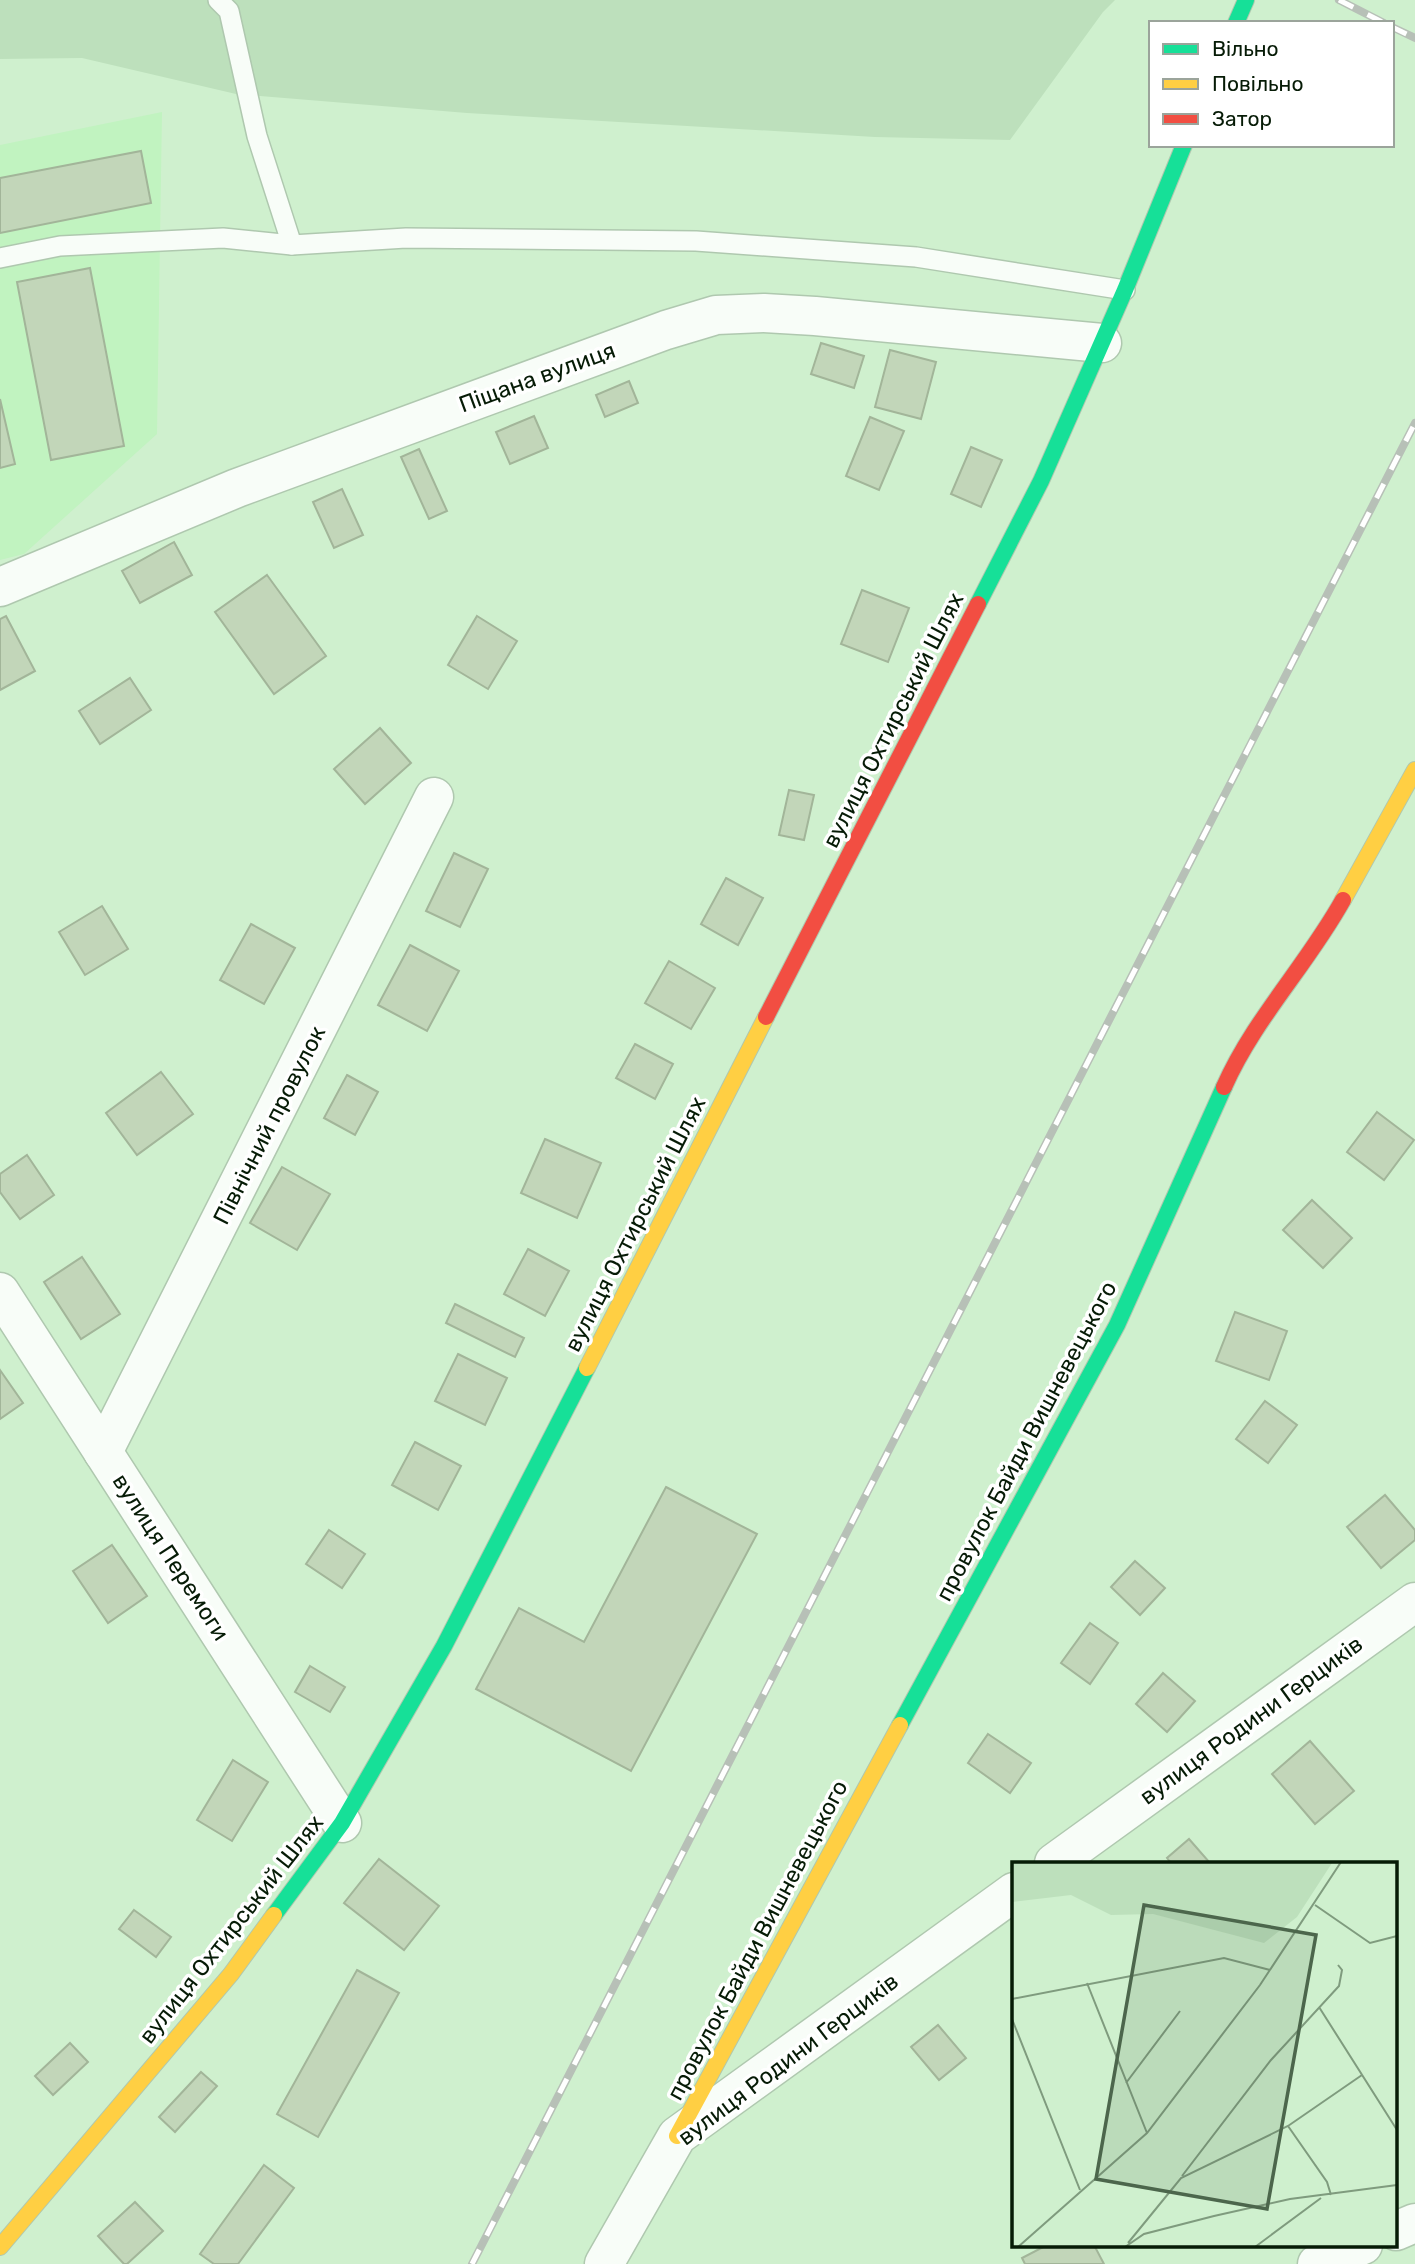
<svg xmlns="http://www.w3.org/2000/svg" width="1415" height="2264" font-family="Rubik,sans-serif">
<style>
.built{fill:#c1f3c0}
.green{fill:#bde0bc}
.building{fill:#c2d6b9;stroke:#a2b599;stroke-width:2}
.lines{fill:none;stroke-linecap:round;stroke-linejoin:round}
.lane-casing{stroke:#afc8af;stroke-width:22}
.street-casing{stroke:#afc8af;stroke-width:41}
.fast-casing{stroke:#afc8af;stroke-width:18}
.slow-casing{stroke:#afc8af;stroke-width:18}
.jam-casing{stroke:#afc8af;stroke-width:18}
.lane{stroke:#f8fdf8;stroke-width:19}
.street{stroke:#f8fdf8;stroke-width:38}
.fast{stroke:#16e098;stroke-width:16}
.slow{stroke:#ffcf43;stroke-width:16}
.jam{stroke:#f24e42;stroke-width:16}
.rail-casing{stroke:#b7c0b7;stroke-width:8}
.rail{stroke:#fff;stroke-width:5;stroke-dasharray:16;stroke-linecap:butt}
.labels{text-anchor:middle;stroke-width:7;stroke-linejoin:round;paint-order:stroke}
.street-label{font-size:23px;fill:#061b06;stroke:#fff}
.inset-road{fill:none;stroke:#7f9b7e;stroke-width:2}
.view{fill:#4c664c;fill-opacity:0.15;stroke:#4c664c;stroke-width:3.5}
.inset-edge{fill:none;stroke:#061b06;stroke-width:3.5}
</style>
<rect width="100%" height="100%" fill="#cff0ce"/>
<path class="built" d="M162,112L157,434L24,554L0,560V145Z"/>
<path class="green" d="M0,0H1115L1103,12L1010,140L875,137L467,113L236,94L82,58L0,59Z"/>
<g class="building">
<path d="M141,151L151,203L0,233V178Z"/>
<path d="M90,268L124,446L51,460L17,282Z"/>
<path d="M821,343L864,356L854,388L811,374Z"/>
<path d="M890,350L936,362L921,419L875,407Z"/>
<path d="M629,381L638,403L605,417L596,395Z"/>
<path d="M0,399L15,464L0,468Z"/>
<path d="M534,416L548,448L510,464L496,432Z"/>
<path d="M870,417L904,431L879,490L846,476Z"/>
<path d="M971,447L1002,460L981,507L951,494Z"/>
<path d="M419,449L447,511L429,519L401,457Z"/>
<path d="M342,489L363,535L334,548L313,502Z"/>
<path d="M174,542L192,575L140,603L122,571Z"/>
<path d="M267,575L326,656L274,694L215,612Z"/>
<path d="M862,590L909,608L888,662L841,644Z"/>
<path d="M6,616L35,671L0,690V619Z"/>
<path d="M477,616L517,641L488,689L448,665Z"/>
<path d="M130,678L151,710L100,744L79,711Z"/>
<path d="M380,728L411,763L365,804L334,769Z"/>
<path d="M789,790L814,795L804,840L779,835Z"/>
<path d="M454,853L488,869L460,927L426,911Z"/>
<path d="M726,878L763,898L738,945L701,924Z"/>
<path d="M102,906L128,949L85,975L59,932Z"/>
<path d="M251,924L295,948L264,1004L220,980Z"/>
<path d="M410,945L459,971L427,1031L378,1005Z"/>
<path d="M669,961L715,988L691,1029L645,1003Z"/>
<path d="M635,1044L673,1064L655,1099L616,1078Z"/>
<path d="M161,1072L193,1114L137,1155L106,1113Z"/>
<path d="M347,1075L378,1092L355,1135L324,1118Z"/>
<path d="M1377,1112L1414,1140L1384,1180L1347,1152Z"/>
<path d="M545,1139L601,1163L577,1218L521,1193Z"/>
<path d="M27,1155L54,1195L20,1219L0,1192V1174Z"/>
<path d="M282,1167L330,1194L297,1250L250,1223Z"/>
<path d="M1312,1200L1352,1238L1323,1268L1283,1230Z"/>
<path d="M528,1249L569,1271L545,1316L504,1294Z"/>
<path d="M82,1257L120,1314L81,1339L44,1282Z"/>
<path d="M455,1304L524,1338L515,1357L446,1323Z"/>
<path d="M1235,1312L1287,1331L1269,1380L1216,1361Z"/>
<path d="M458,1354L507,1378L485,1425L435,1401Z"/>
<path d="M0,1370L23,1403L0,1419Z"/>
<path d="M1265,1401L1297,1425L1268,1463L1236,1439Z"/>
<path d="M415,1442L461,1466L438,1510L392,1485Z"/>
<path d="M666,1487L757,1534L631,1771L476,1689L519,1608L584,1642Z"/>
<path d="M1385,1495L1415,1530V1540L1381,1568L1347,1527Z"/>
<path d="M329,1530L365,1554L342,1588L306,1564Z"/>
<path d="M112,1545L147,1596L108,1623L73,1571Z"/>
<path d="M1135,1561L1165,1588L1140,1615L1111,1587Z"/>
<path d="M1090,1623L1118,1643L1090,1684L1061,1663Z"/>
<path d="M310,1666L345,1687L330,1712L295,1692Z"/>
<path d="M1163,1673L1195,1701L1167,1732L1136,1704Z"/>
<path d="M988,1734L1031,1763L1010,1793L968,1763Z"/>
<path d="M1310,1741L1354,1791L1315,1824L1272,1774Z"/>
<path d="M233,1760L268,1782L232,1841L197,1820Z"/>
<path d="M1189,1839L1210,1863H1171L1167,1858Z"/>
<path d="M379,1859L439,1906L404,1950L344,1903Z"/>
<path d="M134,1910L171,1937L156,1957L119,1929Z"/>
<path d="M357,1970L399,1993L318,2137L277,2114Z"/>
<path d="M938,2025L966,2058L939,2080L911,2047Z"/>
<path d="M70,2043L88,2062L53,2095L35,2076Z"/>
<path d="M201,2072L217,2086L175,2132L159,2117Z"/>
<path d="M264,2165L294,2188L238,2264H214L200,2254Z"/>
<path d="M135,2202L163,2231L127,2264H124L98,2236Z"/>
<path d="M1047,2245H1094L1104,2264H1025L1022,2258Z"/>
</g>
<g class="lines">
<defs>
<g id="lane">
<path d="M218,0L229,11L257,136L292,245"/>
<path d="M0,258L60,246L223,238L292,245L406,238L696,241L916,257L1125,290"/>
</g>
<g id="street">
<path d="M0,587L237,488L666,330L716,315L764,313L815,316L1102,343"/>
<path d="M0,1292L342,1823"/>
<path d="M103,1452L434,797"/>
<path d="M1054,1863L1415,1602"/>
<path d="M1396,2231L1415,2223"/>
<path d="M604,2264L677,2136L1014,1892"/>
<path d="M1317,2264L1363,2245"/>
</g>
<g id="fast">
<path d="M1236,23L1246,0"/>
<path d="M978,604L1041,481L1125,290L1184,145"/>
<path d="M900,1725L1117,1325L1224,1087"/>
<path d="M274,1915L342,1823L444,1646L587,1368"/>
</g>
<g id="slow">
<path d="M1343,900L1415,770"/>
<path d="M587,1368L766,1017"/>
<path d="M677,2136L900,1725"/>
<path d="M0,2247L231,1974L274,1915"/>
</g>
<g id="jam">
<path d="M766,1017L978,604"/>
<path d="M1224,1087C1254,1019 1307,965 1343,900"/>
</g>
</defs>
<use href="#lane" class="lane-casing"/>
<use href="#street" class="street-casing"/>
<use href="#fast" class="fast-casing"/>
<use href="#slow" class="slow-casing"/>
<use href="#jam" class="jam-casing"/>
<use href="#lane" class="lane"/>
<use href="#street" class="street"/>
<use href="#fast" class="fast"/>
<use href="#slow" class="slow"/>
<use href="#jam" class="jam"/>
<defs>
<g id="rail">
<path d="M1339,0L1384,23"/>
<path d="M1392,27L1415,38"/>
<path d="M472,2264L1415,423"/>
</g>
</defs>
<use href="#rail" class="rail-casing"/>
<use href="#rail" class="rail"/>
</g>
<g class="labels">
<g class="street-label">
<text transform="translate(537 377) rotate(-20)" y="8">Піщана вулиця</text>
<text transform="translate(893 720) rotate(-63)" y="8">вулиця Охтирський Шлях</text>
<text transform="translate(269 1125) rotate(-63)" y="8">Північний провулок</text>
<text transform="translate(635 1224) rotate(-63)" y="8">вулиця Охтирський Шлях</text>
<text transform="translate(1026 1441) rotate(-62)" y="8">провулок Байди Вишневецького</text>
<text transform="translate(171 1557) rotate(57)" y="8">вулиця Перемоги</text>
<text transform="translate(1251 1720) rotate(-36)" y="8">вулиця Родини Герциків</text>
<text transform="translate(231 1929) rotate(-52)" y="8">вулиця Охтирський Шлях</text>
<text transform="translate(757 1940) rotate(-62)" y="8">провулок Байди Вишневецького</text>
<text transform="translate(788 2059) rotate(-37)" y="8">вулиця Родини Герциків</text>
</g>
</g>
<g transform="translate(1012 1862)">
<rect width="385" height="385" fill="#cff0ce"/>
<path d="M0,0H319L320,1L285,55L252,81L141,52L99,53L59,33L0,40Z" fill="#bde0bc"/>
<path class="inset-road" d="M303,43L358,81L385,74M75,121L135,271M0,137L212,96L258,108M307,145L385,268M0,157L68,328M114,221L168,149M276,264L315,320L319,333M170,314L259,198L327,124L330,108L326,103M116,381L169,316L276,264L350,213M6,385L135,271L248,123L329,0M113,385L132,372L202,354L278,337L385,323M243,385L309,336"/>
<path class="view" d="M132,43L304,73L255,347L84,317Z"/>
<rect width="385" height="385" class="inset-edge"/>
</g>
<rect x="1149" y="21" width="245" height="126" fill="#ffffff" stroke="#9ba49b" stroke-width="2"/>
<rect x="1163" y="44" width="35" height="10" fill="#16e098" stroke="#9ba49b" stroke-width="2"/>
<text x="1212" y="56" font-size="21" fill="#061b06">Вільно</text>
<rect x="1163" y="79" width="35" height="10" fill="#ffcf43" stroke="#9ba49b" stroke-width="2"/>
<text x="1212" y="91" font-size="21" fill="#061b06">Повільно</text>
<rect x="1163" y="114" width="35" height="10" fill="#f24e42" stroke="#9ba49b" stroke-width="2"/>
<text x="1212" y="126" font-size="21" fill="#061b06">Затор</text>
</svg>
